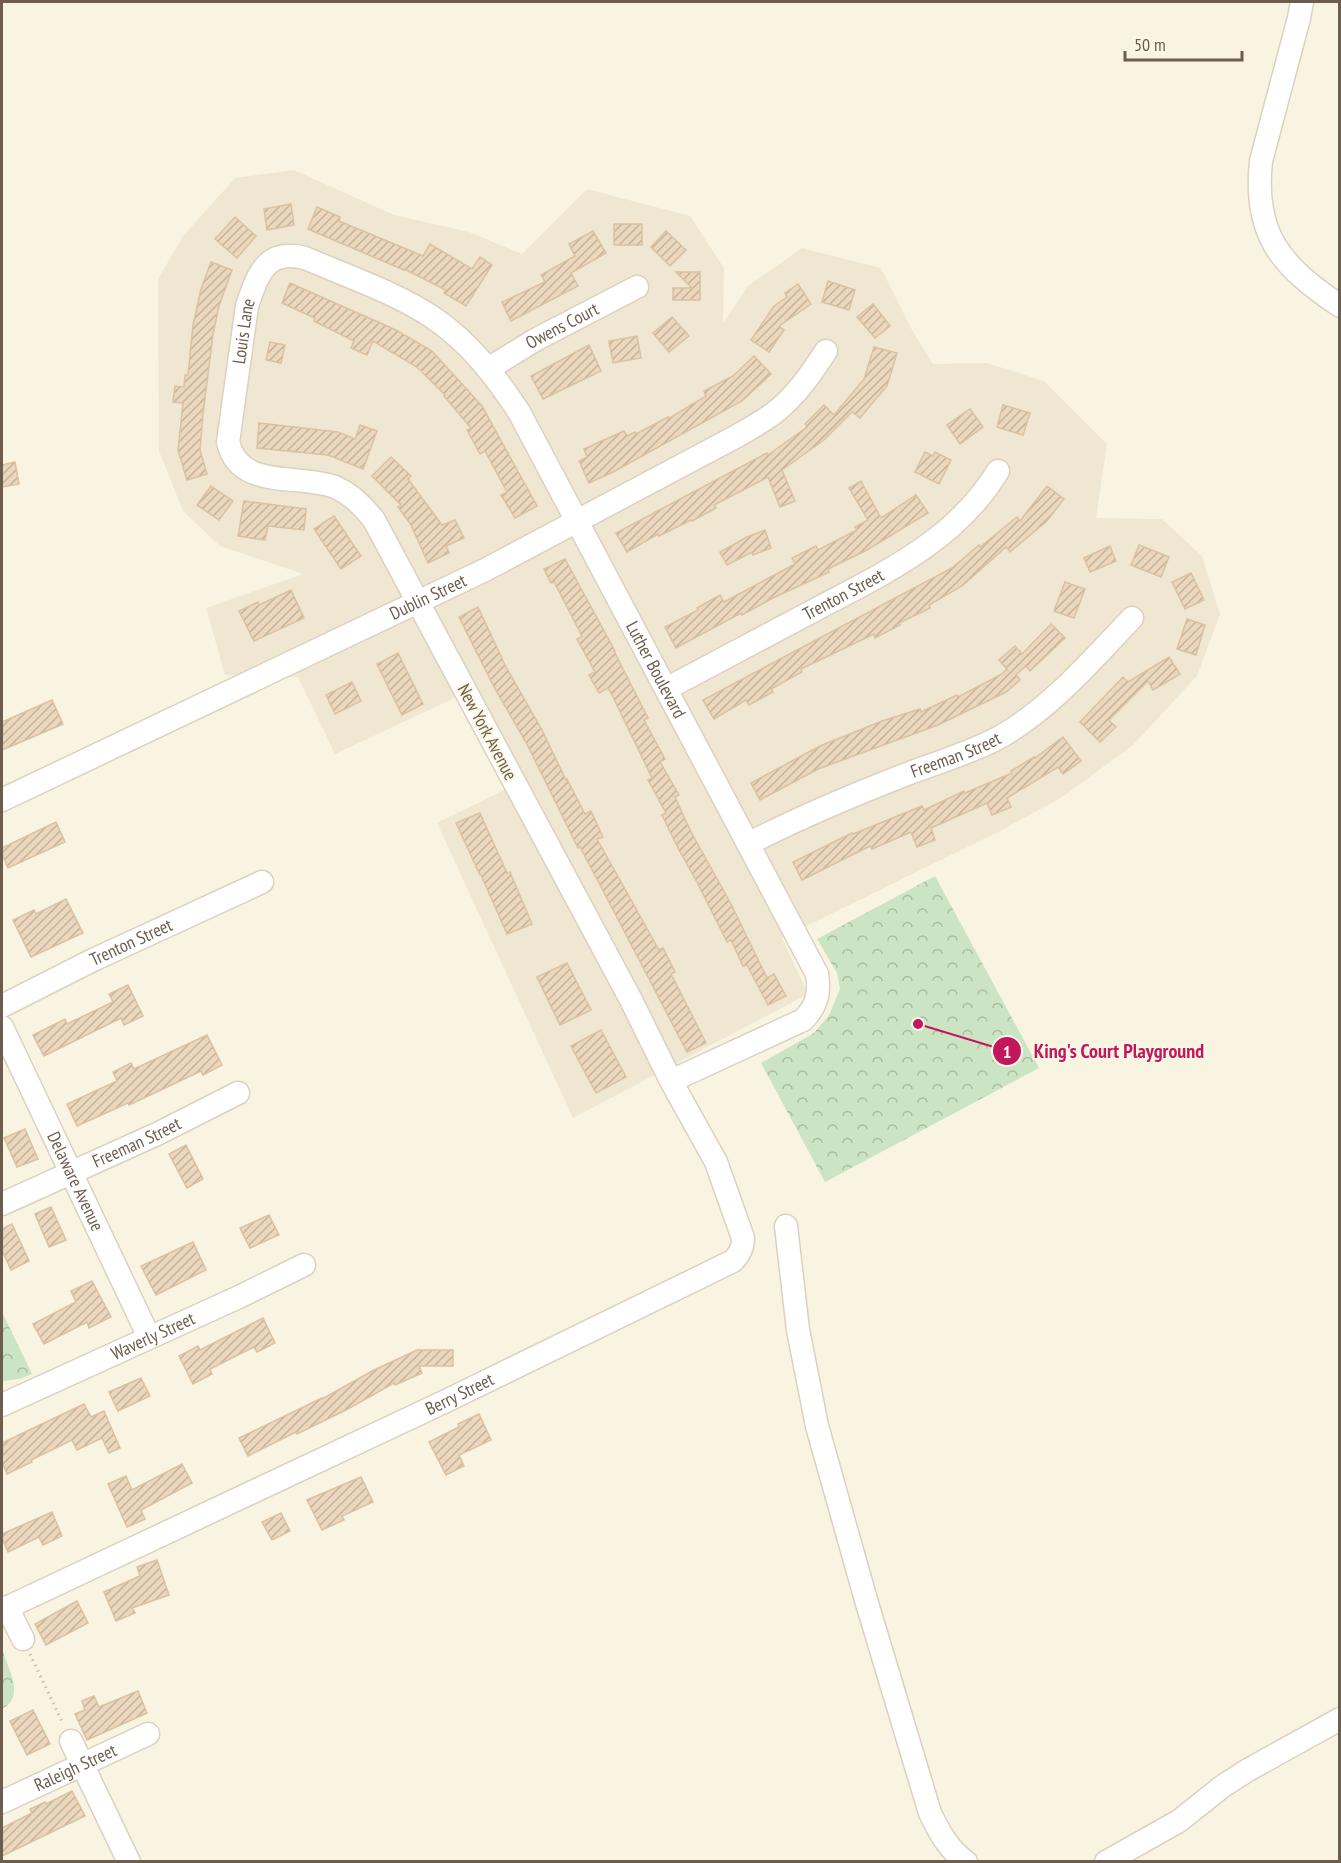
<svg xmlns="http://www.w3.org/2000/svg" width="1341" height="1863" font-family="'PT Sans Narrow',sans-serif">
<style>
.residential{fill:#efe7d1}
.forest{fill:url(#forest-crowns)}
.building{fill:url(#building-hatch);stroke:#dbc1a0;stroke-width:1.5}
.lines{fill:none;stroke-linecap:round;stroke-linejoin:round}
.minor-casing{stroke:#dcd1bf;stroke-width:25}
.path{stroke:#cfbba1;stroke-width:3;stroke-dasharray:1.5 4.5;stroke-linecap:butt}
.minor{stroke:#fff;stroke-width:22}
.labels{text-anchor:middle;stroke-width:4.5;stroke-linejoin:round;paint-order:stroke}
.street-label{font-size:18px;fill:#6d5d4c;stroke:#fcf8e7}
.leader{fill:none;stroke:#c2185b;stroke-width:2}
.callout-dot{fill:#c2185b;stroke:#fcf8e7;stroke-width:2}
.mark-label{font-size:18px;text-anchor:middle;font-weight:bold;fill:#fff}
.callout-label{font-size:20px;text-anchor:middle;font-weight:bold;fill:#c2185b;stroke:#fcf8e7;stroke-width:4.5;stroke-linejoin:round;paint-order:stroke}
</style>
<defs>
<pattern id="forest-crowns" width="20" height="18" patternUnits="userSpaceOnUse" patternTransform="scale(1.5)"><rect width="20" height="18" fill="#cbe4c3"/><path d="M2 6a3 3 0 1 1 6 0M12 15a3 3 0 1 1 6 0" fill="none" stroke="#a9bca1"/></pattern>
<pattern id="building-hatch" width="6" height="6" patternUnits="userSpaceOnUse" patternTransform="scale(1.5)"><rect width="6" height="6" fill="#ebd7bd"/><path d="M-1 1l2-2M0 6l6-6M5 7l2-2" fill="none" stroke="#c3b29c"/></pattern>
</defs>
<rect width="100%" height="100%" fill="#f9f4e2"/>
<path class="residential" d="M294,170L394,215L469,232L522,254L587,189L690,216L724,268L723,323L748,286L802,248L881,268L912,330L933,364L987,363L1044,381L1107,444L1096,518L1162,519L1202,556L1220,614L1197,676L1133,745L1061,798L1000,831L782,938L808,994L573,1118L437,823L526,779L476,688L335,754L298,677L225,675L206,608L303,574L220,546L183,511L159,451L158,279L183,236L235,178Z"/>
<g class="forest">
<path d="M935,876L1039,1068L825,1182L761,1063L814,1033L829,1015L840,989L837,973L817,939Z"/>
<path d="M2,1312L32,1374L20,1379L2,1381Z"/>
<path d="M2,1649C8,1669 26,1697 2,1709Z"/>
</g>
<g class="building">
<path d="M291,204L294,225L267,230L264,209Z"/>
<path d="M317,207L340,217L339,221L423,256L430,244L472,269L480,257L492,265L466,306L444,293L446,290L404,269V270L308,229Z"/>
<path d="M235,217L256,236L237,258L215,239Z"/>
<rect x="614" y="224" width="28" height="21"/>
<path d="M593,231L606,253L571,273L578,286L511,321L502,302L545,282L541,275L575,256L569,244Z"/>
<path d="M666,231L686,250L670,266L651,247Z"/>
<path d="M211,262L232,270L219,306L213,334L203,414L200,450L207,474L187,480L178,450L183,403L173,402L175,386L184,387L185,375H188L193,325L201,289Z"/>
<path d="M676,272H700V300H673V288H692Z"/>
<path d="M828,281L855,290L849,310L822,302Z"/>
<path d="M290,283L396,330L432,351L482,406L537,506L515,518L501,495L507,492L485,451L480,454L467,430L471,428L444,396L445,395L417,367L373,341L367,355L351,348L354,341L314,321L315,318L282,303Z"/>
<path d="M798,284L811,304L779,326L784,330L769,352L751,340L774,306L787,297L785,293Z"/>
<path d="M873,304L890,326L875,338L857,317Z"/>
<path d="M672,317L689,336L669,352L653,333Z"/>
<path d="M637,336L641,358L613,363L609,341Z"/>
<path d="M270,342L285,345L281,363L266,360Z"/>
<path d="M589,345L601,371L543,399L531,376Z"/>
<path d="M874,347L897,353L887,386L860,418L852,412L824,440L782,470L795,501L780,507L768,477L714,505L716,508L692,521L691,520L659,536L658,534L627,552L616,533L767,453L768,455L807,427L805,424L824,405L834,415L864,379Z"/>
<path d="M754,356L771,374L742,401L613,472L589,483L579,461L587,457L584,449L624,431L627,436L635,432L636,434L668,417V419L706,396L704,391L733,376Z"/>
<path d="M1003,405L1030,413L1023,435L997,427Z"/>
<path d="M970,409L983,427L960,444L947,425Z"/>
<path d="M259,423L338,432L355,439L360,425L377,431L363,469L328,455L257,448Z"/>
<path d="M925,452L933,456L935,452L951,460L939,484L915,472Z"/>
<path d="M391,457L411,476L408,479L442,525L455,520L464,538L446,546L449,553L428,563L411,525L398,507L401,505L372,476Z"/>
<path d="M15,462L19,484L2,487V465Z"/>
<path d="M861,481L881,518L916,495L928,513L867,550L828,569L829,572L773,598L742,615L741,613L676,648L665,627L698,610L697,608L720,595L724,602L795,564L792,558L816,546L818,550L857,530L855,527L868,520L849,488Z"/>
<path d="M211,486L233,501L219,520L197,505Z"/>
<path d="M1047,486L1064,499L1047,521L1010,552L1006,547L962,586L929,605L930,608L899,623L900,625L875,638L874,634L801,669L802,672L771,689L773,692L749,705L746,700L714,719L703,700L952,568L979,545L980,547L1017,517L1020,521Z"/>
<path d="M244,501L306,509L304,530L268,526L265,540L238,536Z"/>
<path d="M334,516L361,556L341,569L314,529Z"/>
<path d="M765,530L771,548L753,555L752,552L727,565L720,552L747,537Z"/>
<path d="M1139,545L1169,557L1161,577L1131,565Z"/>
<path d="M1110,546L1116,561L1090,572L1084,558Z"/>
<path d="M565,559L615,651H614L648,718L644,720L665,759L660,762L679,795L675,797L691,832L731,904L767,978L774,974L786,996L768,1005L747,965L743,966L731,940L727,942L698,884L679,850L662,815L666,813L648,780L652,778L612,695L608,688L599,693L589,675L595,672L577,639L582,636L554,582L551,583L544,569Z"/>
<path d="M1191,573L1204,600L1185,609L1172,582Z"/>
<path d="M1065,582L1085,589L1074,618L1054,611Z"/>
<path d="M291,590L304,618L254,641L239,611L258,602L259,605Z"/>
<path d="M478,607L506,667L542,730L566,780L567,779L585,814L591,811L603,837L597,839L659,950L663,948L675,972L671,974L706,1043L687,1052L598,881L580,847L578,848L527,744L494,687L459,617Z"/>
<path d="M1187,619L1205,625L1196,655L1177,649Z"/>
<path d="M1051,624L1065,638L1030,671L1026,666L1016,675L1020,680L1006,692L938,725L818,769L760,800L751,783L820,746L882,721L920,709L921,712L957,695L958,697L1002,674L1007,669L999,660L1015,646L1022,654Z"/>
<path d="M398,653L423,704L402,715L377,664Z"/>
<path d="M1169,657L1180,674L1153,690L1148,681L1109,720L1116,727L1100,742L1080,722L1123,677L1128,682Z"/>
<path d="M352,682L361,701L335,714L326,695Z"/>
<path d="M52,700L63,724L2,750V722Z"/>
<path d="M1063,737L1081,761L1063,774L1058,767L1007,798L1011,807L992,815L987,803L931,828L935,840L917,847L911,832L872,849L870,846L802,880L793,862L852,833L853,834L922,806L924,810L964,791L965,793L1012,773L1011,771L1034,757L1035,758Z"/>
<path d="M480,813L507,873L510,872L532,924L507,934L481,875H480L456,823Z"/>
<path d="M56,822L65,842L8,868L2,854V848Z"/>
<path d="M66,899L83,933L31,957L13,920L34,910L36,914Z"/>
<path d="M567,963L591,1010L560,1025L537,977Z"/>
<path d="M128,985L143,1016L124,1025L121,1018L44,1056L33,1035L65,1019L67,1024L113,1002L109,994Z"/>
<path d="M601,1030L626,1077L596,1093L571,1046Z"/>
<path d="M207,1035L222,1065L203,1075L201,1071L129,1105L128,1103L77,1126L67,1104L117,1081L113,1072L131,1063L134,1069Z"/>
<path d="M25,1129L38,1159L17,1167L4,1138Z"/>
<path d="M186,1145L203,1179L187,1188L169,1154Z"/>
<path d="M51,1207L66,1240L49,1247L35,1214Z"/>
<path d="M269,1215L279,1235L250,1248L240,1228Z"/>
<path d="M12,1224L29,1261L11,1270L2,1250V1229Z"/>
<path d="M193,1242L206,1270L156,1295L141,1266Z"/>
<path d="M92,1281L111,1317L89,1328L87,1322L44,1344L33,1324L76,1302L71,1291Z"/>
<path d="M263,1318L275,1343L257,1352L254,1347L210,1369L212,1374L193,1384L179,1356L198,1346L200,1350Z"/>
<path d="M417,1350H453V1366H419L422,1373L395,1385L394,1383L346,1410L297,1434L296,1432L248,1456L239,1438L322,1398V1399L374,1370Z"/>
<path d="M141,1378L150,1396L118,1411L109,1392Z"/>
<path d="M84,1404L91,1417L104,1411L120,1448L109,1453L102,1438L77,1450L72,1440L31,1460L32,1462L7,1474L2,1462V1443Z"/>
<path d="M479,1414L491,1440L459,1455L464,1466L446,1475L429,1442L459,1427L458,1424Z"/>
<path d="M182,1464L192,1483L141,1510L145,1519L127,1527L108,1484L126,1476L132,1490Z"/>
<path d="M361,1477L373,1502L342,1516L344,1520L322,1530L307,1500Z"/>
<path d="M52,1512L62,1536L43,1545L39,1537L8,1552L2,1538V1534Z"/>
<path d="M281,1513L290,1531L272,1540L262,1522Z"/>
<path d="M157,1560L169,1595L132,1608L135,1613L116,1621L104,1592L140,1576L137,1567Z"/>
<path d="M77,1601L88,1623L46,1645L35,1624Z"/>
<path d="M138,1691L147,1713L87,1740L75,1714L85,1710L82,1701L94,1696L99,1707Z"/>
<path d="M33,1710L50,1744L27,1755L10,1721Z"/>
<path d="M72,1791L85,1816L2,1856V1828L32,1813L30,1809L45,1802L46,1804Z"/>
</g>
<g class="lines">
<defs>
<g id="minor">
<path d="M1302,2L1299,18L1261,161C1253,235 1281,266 1340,306"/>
<path id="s1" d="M488,369L535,340L637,287"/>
<path id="s2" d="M666,689C714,663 763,638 811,612C882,574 955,542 998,471"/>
<path id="s3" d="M2,800L485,570L737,436C749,429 762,422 774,413C796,396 811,374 826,351"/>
<path id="s4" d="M748,844C800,817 853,795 907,774C938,762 971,753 1000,737C1051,708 1092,660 1132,618"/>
<path id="s5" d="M2,1006L93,960L262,882"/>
<path id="s6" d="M2,1027L149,1337"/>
<path id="s7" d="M2,1204L157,1134L238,1093"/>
<path d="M786,1226L798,1330L817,1426L866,1600L930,1813C939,1832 949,1850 966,1862"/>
<path id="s8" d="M2,1405L241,1296L304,1265"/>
<path d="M7,1607L23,1639"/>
<path id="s9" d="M2,1610L446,1401L733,1261C740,1254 743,1248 743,1238L716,1162L671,1081L631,1000L374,520C364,507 351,494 335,487C299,473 239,491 228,442L247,306C258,274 266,248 305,258C347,276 399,294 435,319C470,343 496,377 519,412L817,974C820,994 817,1006 803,1020L671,1081"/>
<path d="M71,1741L129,1862"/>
<path id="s10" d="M2,1802L148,1734"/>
<path d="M1106,1862L1179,1821L1223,1786L1248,1770L1340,1719"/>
</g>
</defs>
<use href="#minor" class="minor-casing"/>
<path class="path" d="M30,1654L63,1724"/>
<use href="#minor" class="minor"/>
</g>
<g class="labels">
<g class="street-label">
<text dy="6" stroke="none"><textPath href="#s1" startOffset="86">Owens Court</textPath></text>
<text dy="6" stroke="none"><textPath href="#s9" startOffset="1932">Louis Lane</textPath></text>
<text dy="6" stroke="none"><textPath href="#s2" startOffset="201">Trenton Street</textPath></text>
<text dy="6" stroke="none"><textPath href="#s3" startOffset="472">Dublin Street</textPath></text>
<text dy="6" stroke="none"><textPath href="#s9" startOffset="2606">Luther Boulevard</textPath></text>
<text transform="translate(487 732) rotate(62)" y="6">New York Avenue</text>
<text dy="6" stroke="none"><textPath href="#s4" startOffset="226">Freeman Street</textPath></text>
<text dy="6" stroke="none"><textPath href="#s5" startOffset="144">Trenton Street</textPath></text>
<text dy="6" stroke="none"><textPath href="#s7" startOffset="148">Freeman Street</textPath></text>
<text dy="6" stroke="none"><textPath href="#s6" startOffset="171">Delaware Avenue</textPath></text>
<text dy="6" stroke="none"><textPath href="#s8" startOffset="166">Waverly Street</textPath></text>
<text dy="6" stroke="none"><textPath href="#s9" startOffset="506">Berry Street</textPath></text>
<text dy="6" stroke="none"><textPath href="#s10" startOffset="81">Raleigh Street</textPath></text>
</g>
</g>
<path class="leader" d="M918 1024L1007 1051"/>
<g class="callout-dot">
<circle cx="918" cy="1024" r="6"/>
<circle cx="1007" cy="1051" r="15"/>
</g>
<g class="mark-label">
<text x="1007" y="1058">1</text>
</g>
<g class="callout-label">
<text x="1119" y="1058">King's Court Playground</text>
</g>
<rect width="1341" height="1863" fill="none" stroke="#6d5d4c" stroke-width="6"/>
<path d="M1125 51v9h117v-9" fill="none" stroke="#6d5d4c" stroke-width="3"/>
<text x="1134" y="51" font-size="18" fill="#6d5d4c" stroke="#fcf8e7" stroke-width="4.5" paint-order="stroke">50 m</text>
</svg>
